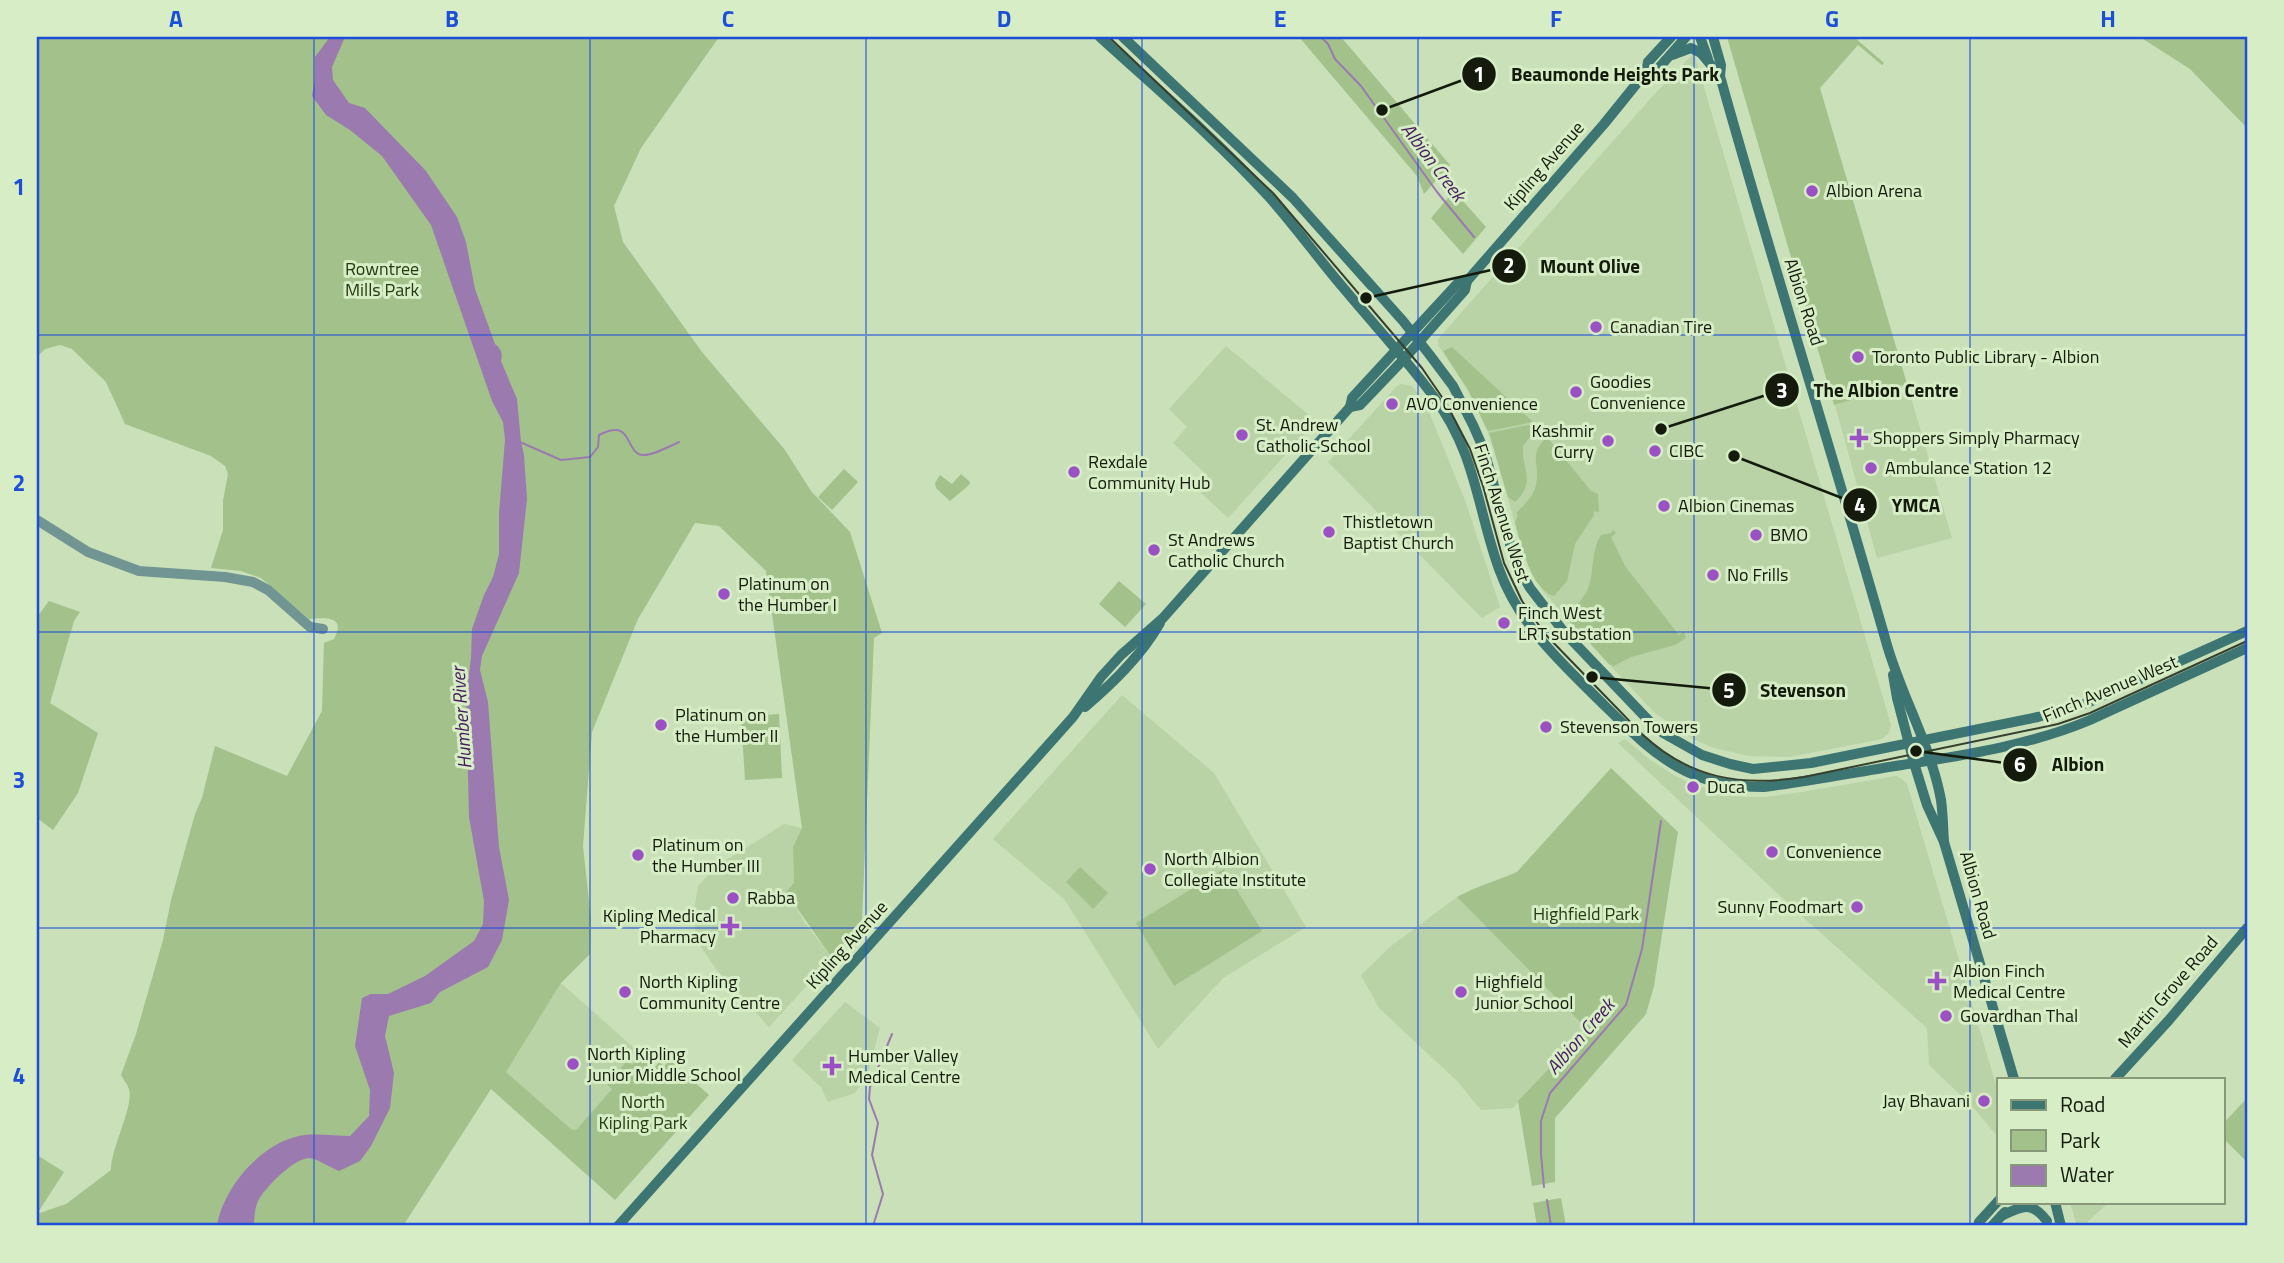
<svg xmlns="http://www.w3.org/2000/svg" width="2284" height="1263" font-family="'Titillium Web',sans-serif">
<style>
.built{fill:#b9d2a6}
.green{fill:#a2c18b}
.water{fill:#9b7ab0}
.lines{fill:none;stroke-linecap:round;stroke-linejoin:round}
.stream{stroke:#9b7ab0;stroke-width:2}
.tertiary{stroke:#719593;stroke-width:10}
.secondary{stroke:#3c7572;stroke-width:10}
.tram{stroke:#36402d;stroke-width:2}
.grid{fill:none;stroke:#1d4ed8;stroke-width:2;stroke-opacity:0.55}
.poi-dot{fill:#9b51c4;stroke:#d6edc5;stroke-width:2.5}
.labels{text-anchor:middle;stroke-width:6;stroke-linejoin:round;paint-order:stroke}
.street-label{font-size:18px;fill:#141b0d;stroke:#d6edc5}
.poi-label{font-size:18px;fill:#141b0d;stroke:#d6edc5;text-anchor:start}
.park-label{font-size:18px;fill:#263b11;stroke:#d6edc5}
.water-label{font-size:19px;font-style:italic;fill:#471b5e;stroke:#d6edc5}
.leader{fill:none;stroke:#141b0d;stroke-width:2.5}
.callout-dot{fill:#141b0d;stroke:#d6edc5;stroke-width:2.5}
.mark-label{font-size:21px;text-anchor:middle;font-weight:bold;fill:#fff}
.callout-label{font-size:19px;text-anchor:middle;font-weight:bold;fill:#141b0d;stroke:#d6edc5;stroke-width:6;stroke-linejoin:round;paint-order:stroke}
.neatline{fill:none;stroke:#1d4ed8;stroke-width:2.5}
.grid-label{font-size:23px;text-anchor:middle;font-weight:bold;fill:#1d4ed8}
</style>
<rect width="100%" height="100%" fill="#c9e0b8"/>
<g class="built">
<path d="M1694,53L1891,725L1889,733L1882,739L1790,757L1749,756L1714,748L1695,740L1656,714L1572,625L1544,592L1532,572L1515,523L1490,437L1468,390L1438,345V339L1651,98Z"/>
<path d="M1226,346L1316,421L1228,518L1197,489L1208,476L1173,443L1187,427L1169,409Z"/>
<path d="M1401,384L1412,386L1425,402L1466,503L1500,607L1482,618L1328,462L1397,386Z"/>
<path d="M1907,384L1952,538L1877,558L1835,405Z"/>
<path d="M1122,695L1214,773L1306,927L1223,978L1158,1049L1065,900L993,839Z"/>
<path d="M1625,739L1649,759L1675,776L1695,785L1718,792L1745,797H1766L1802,792L1896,776L1902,779L1907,784L1999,1095V1138L1972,1106L1929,1065L1927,1028L1793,908L1618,743Z"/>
<path d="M784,824L802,828L793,847L794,884L787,892L805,923L832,958L769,1027L716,969L697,941L693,917L698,886L717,866Z"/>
<path d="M1457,897L1587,1029L1513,1108L1481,1110L1457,1081L1379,1008L1361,975L1391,946Z"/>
<path d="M561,983L642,1055L576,1130L571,1129L506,1072Z"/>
<path d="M845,1002L880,1028L867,1076L855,1093L828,1102L821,1087L792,1060Z"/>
<path d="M2070,1202H2109L2083,1226H2077Z"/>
</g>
<g class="green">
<path d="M37,37H719L641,148L614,206L623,242L702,352L785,450L811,491L850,532L882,633L874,638L862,920L832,958L786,892L794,883L793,847L802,828L766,571L719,526L695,523L638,619L592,732L583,846L591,919L590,954L561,983L506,1072L571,1129L576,1130L612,1089L607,1084L614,1076L620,1080L625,1074L620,1069L627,1061L632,1065L642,1055L655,1067L659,1062L664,1066L670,1060L709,1095L615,1200L491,1089L403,1226H37V1155L64,1172L37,1214L66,1204L111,1170C111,1147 134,1107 129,1089C128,1085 123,1079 121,1075L136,1034L163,940L171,900L195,814L202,798L215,746L287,776L322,711L324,643L334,639C347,615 324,618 309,619L261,578L241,571L211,568L223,530V501L228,474L225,466L211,456L125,424L106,382L72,349L60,345L45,349L37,357Z"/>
<path d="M1299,37H1341L1450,165L1424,194L1417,176Z"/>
<path d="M1727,37H1854L1884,63L1882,65L1858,45L1820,88L1907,384L1834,405Z"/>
<path d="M2140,37H2247V128L2190,69Z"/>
<path d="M1454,191L1486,227L1463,254L1431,218Z"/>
<path d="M1452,347L1533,422L1488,431L1468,390L1443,351Z"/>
<path d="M1534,424L1538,427L1523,446C1521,469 1537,481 1515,502L1508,497L1489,433Z"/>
<path d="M1547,437L1591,491L1598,494L1599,512L1594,511V515L1575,544L1567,581L1554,596C1531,590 1521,544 1515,523L1518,515L1516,513C1524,505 1534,496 1536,485C1541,463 1527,456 1547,437Z"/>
<path d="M844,469L858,482L832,510L818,497Z"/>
<path d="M961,474L970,482L969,485L950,501L936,488L935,483L940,475L952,484Z"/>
<path d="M1613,530L1616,533L1611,537L1625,566L1679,635L1684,631L1686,638L1675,645L1631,657L1614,666L1609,664L1570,621C1571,609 1581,602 1587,591C1595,573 1590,553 1601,535L1611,533Z"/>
<path d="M1119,581L1146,604L1125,627L1099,604Z"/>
<path d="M49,601L80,612L74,621L50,703L98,733L78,793L53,830L37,818V617Z"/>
<path d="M779,714L782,778L745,780L741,716Z"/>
<path d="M1611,768L1678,832L1654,986L1646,1014L1555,1118V1182L1532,1186L1518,1101L1587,1029L1457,897C1477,886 1496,881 1517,872Z"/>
<path d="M1080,867L1108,893L1093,909L1066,882Z"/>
<path d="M1224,869L1262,931L1174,986L1136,923Z"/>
<path d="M2247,1098V1162L2223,1138V1124Z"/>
<path d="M1561,1198L1566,1226H1537L1533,1203Z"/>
</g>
<path class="water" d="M330,37H345L332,67L333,80L349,103L365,108L426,171L457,217L466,242L475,289L495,344C501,349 503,353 501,361L517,399L521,442L524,455L527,499L519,573L482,656L480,670L488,702L499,847L509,900L502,940L488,967L440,992L431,1003L389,1016L385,1036L394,1073L390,1108L371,1146L360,1161L339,1171C331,1168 316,1158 309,1158C293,1159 267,1186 259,1199C255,1206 254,1218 254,1226H217C223,1189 258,1147 295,1137C311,1132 333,1136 350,1136L369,1116L370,1090L355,1046L362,998L371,994H388L425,976L474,941L483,924L484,901L469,817L466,697L471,658L472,629L484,595L493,577L499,554V513L505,440L503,422L492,401L431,225L382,156L350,130L326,115L312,96L315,78V57Z"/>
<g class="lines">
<g class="stream">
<path d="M1321,37L1328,44L1335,59L1361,86L1437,192L1474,237"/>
<path d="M520,442L561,460L590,457L598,447L599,435C603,433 610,430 615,430C630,429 629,455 643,455C652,456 670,446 679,442"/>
<path d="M1544,1187L1541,1154V1121L1550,1093L1626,1005L1642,949L1661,821"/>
<path d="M1547,1200L1551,1226"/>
<path d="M873,1226L883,1194L872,1155L878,1123L869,1099L870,1087L892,1034"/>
</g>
<path class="tertiary" d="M37,520L88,552L139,571L225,577L253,582L268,590L310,627L323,629"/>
<g class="secondary">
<path d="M1100,37C1157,89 1217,140 1269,197C1296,227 1320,261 1346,291C1376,327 1407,360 1434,397C1476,453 1477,508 1499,569C1520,627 1563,664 1605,706C1628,728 1649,751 1678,767C1704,782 1734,787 1764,787C1810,781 1856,772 1902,765C1965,755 2031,745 2090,720L2247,648"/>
<path d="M1123,37L1293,198L1403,321L1429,354L1453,386L1473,425L1484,450L1515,562L1530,588L1564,632L1651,723L1663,733L1702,755L1730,764L1753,769L1811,763L2038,717L2087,703L2247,631"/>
<path d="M1700,37L1708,59"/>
<path d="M1713,37L1721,65L1720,76C1773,266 1833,455 1887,645C1902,697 1931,746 1941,800C1943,814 1943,828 1944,842"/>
<path d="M1672,55L1691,48L1701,53L1711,65"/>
<path d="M1646,72L1656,71L1686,37"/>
<path d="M1350,407L1360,405L1404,359L1465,290L1467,281L1604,124L1646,72L1648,62L1671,37"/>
<path d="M1893,675L1897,698L1914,763L1927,805L1944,842L2014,1079"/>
<path d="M1085,707C1113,683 1141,656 1160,623"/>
<path d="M2115,1079L2169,1020L2247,928"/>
<path d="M2055,1202L2061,1226"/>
<path d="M2001,1216C2022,1206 2031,1200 2047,1221"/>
<path d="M618,1226L1057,735L1073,717L1101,677L1121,655L1163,618L1350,407L1352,398L1458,283L1467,281"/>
<path d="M1978,1226L1979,1222L1999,1200"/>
<path d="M1992,1226L2005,1212"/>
</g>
<path class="tram" d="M1109,37L1273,193L1422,368L1446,403L1470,449L1483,486L1504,563L1522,601L1545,634L1642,734C1690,779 1741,787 1804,777L2058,724L2090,713L2247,641"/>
</g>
<path class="grid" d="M314,37V1226M590,37V1226M866,37V1226M1142,37V1226M1418,37V1226M1694,37V1226M1970,37V1226M37,335H2247M37,632H2247M37,928H2247"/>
<g class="poi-dot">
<circle cx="1812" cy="191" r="7"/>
<circle cx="1596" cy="327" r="7"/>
<circle cx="1858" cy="357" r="7"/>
<circle cx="1576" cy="392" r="7"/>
<circle cx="1392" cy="404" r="7"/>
<circle cx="1242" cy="435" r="7"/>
<path d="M1855.5 427.5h7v7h7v7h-7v7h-7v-7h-7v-7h7z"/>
<circle cx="1608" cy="441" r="7"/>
<circle cx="1655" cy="451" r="7"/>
<circle cx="1871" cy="468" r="7"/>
<circle cx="1074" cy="472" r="7"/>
<circle cx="1664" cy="506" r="7"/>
<circle cx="1329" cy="532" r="7"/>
<circle cx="1756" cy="535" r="7"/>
<circle cx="1154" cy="550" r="7"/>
<circle cx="1713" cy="575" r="7"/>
<circle cx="724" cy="594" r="7"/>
<circle cx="1504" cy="623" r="7"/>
<circle cx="661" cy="725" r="7"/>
<circle cx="1546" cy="727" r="7"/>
<circle cx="1693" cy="787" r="7"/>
<circle cx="1772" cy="852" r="7"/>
<circle cx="638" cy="855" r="7"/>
<circle cx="1150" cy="869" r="7"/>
<circle cx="733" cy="898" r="7"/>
<circle cx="1857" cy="907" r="7"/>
<path d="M726.5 915.5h7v7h7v7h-7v7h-7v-7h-7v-7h7z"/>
<path d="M1933.5 970.5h7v7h7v7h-7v7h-7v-7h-7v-7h7z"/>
<circle cx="625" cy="992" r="7"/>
<circle cx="1461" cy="992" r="7"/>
<circle cx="1946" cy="1016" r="7"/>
<circle cx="573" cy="1064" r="7"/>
<path d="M828.5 1055.5h7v7h7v7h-7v7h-7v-7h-7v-7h7z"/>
<circle cx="1984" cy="1101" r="7"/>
</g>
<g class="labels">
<g class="street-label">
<text transform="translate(1544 166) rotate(-49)" y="6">Kipling Avenue</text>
<text transform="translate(1804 302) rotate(72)" y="6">Albion Road</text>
<text transform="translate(1502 513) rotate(72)" y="6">Finch Avenue West</text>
<text transform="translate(2110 689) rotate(-23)" y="6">Finch Avenue West</text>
<text transform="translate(1978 895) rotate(74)" y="6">Albion Road</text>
<text transform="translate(847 945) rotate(-48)" y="6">Kipling Avenue</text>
<text transform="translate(2168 992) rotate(-49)" y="6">Martin Grove Road</text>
</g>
<g class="poi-label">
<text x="1826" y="197">Albion Arena</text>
<text x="1610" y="333">Canadian Tire</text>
<text x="1872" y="363">Toronto Public Library - Albion</text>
<text x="1590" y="388">Goodies<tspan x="1590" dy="21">Convenience</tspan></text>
<text x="1406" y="410">AVO Convenience</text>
<text x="1256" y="431">St. Andrew<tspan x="1256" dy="21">Catholic School</tspan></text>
<text x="1594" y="437" text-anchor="end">Kashmir<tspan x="1594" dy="21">Curry</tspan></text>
<text x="1873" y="444">Shoppers Simply Pharmacy</text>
<text x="1669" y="457">CIBC</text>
<text x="1088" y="468">Rexdale<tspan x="1088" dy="21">Community Hub</tspan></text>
<text x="1885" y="474">Ambulance Station 12</text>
<text x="1678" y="512">Albion Cinemas</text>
<text x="1343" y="528">Thistletown<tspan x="1343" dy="21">Baptist Church</tspan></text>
<text x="1770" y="541">BMO</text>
<text x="1168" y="546">St Andrews<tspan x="1168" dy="21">Catholic Church</tspan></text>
<text x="1727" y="581">No Frills</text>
<text x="738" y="590">Platinum on<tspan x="738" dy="21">the Humber I</tspan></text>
<text x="1518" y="619">Finch West<tspan x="1518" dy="21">LRT substation</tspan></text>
<text x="675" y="721">Platinum on<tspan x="675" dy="21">the Humber II</tspan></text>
<text x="1560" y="733">Stevenson Towers</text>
<text x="1707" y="793">Duca</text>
<text x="652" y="851">Platinum on<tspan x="652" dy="21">the Humber III</tspan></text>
<text x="1786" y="858">Convenience</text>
<text x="1164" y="865">North Albion<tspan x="1164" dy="21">Collegiate Institute</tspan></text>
<text x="747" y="904">Rabba</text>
<text x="1843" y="913" text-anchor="end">Sunny Foodmart</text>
<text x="716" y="922" text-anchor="end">Kipling Medical<tspan x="716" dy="21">Pharmacy</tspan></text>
<text x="1953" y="977">Albion Finch<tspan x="1953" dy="21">Medical Centre</tspan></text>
<text x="639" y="988">North Kipling<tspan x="639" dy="21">Community Centre</tspan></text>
<text x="1475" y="988">Highfield<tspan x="1475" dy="21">Junior School</tspan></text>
<text x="1960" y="1022">Govardhan Thal</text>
<text x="587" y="1060">North Kipling<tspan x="587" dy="21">Junior Middle School</tspan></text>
<text x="848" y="1062">Humber Valley<tspan x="848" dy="21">Medical Centre</tspan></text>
<text x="1970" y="1107" text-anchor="end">Jay Bhavani</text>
</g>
<g class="park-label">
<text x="382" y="275">Rowntree<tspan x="382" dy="21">Mills Park</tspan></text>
<text x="1586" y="920">Highfield Park</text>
<text x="643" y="1108">North<tspan x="643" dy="21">Kipling Park</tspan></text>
</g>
<g class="water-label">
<text transform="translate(1434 162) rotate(53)" y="7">Albion Creek</text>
<text transform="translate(461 718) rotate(-94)" y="7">Humber River</text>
<text transform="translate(1580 1036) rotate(-49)" y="7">Albion Creek</text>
</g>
</g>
<path class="leader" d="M1382 110L1479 74M1366 298L1509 266M1661 429L1782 390M1734 456L1860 505M1592 677L1729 690M1916 751L2020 765"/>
<g class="callout-dot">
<circle cx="1382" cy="110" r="7"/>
<circle cx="1366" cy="298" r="7"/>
<circle cx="1661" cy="429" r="7"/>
<circle cx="1734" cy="456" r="7"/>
<circle cx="1592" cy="677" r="7"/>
<circle cx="1916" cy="751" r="7"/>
<circle cx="1479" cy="74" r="18"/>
<circle cx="1509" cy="266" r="18"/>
<circle cx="1782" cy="390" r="18"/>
<circle cx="1860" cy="505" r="18"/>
<circle cx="1729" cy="690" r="18"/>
<circle cx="2020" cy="765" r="18"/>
</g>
<g class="mark-label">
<text x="1479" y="82">1</text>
<text x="1509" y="273">2</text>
<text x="1782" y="398">3</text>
<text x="1860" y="513">4</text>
<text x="1729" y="698">5</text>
<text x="2020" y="772">6</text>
</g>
<g class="callout-label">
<text x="1615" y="81">Beaumonde Heights Park</text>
<text x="1590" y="273">Mount Olive</text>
<text x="1886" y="397">The Albion Centre</text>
<text x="1916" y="512">YMCA</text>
<text x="1803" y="697">Stevenson</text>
<text x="2078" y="771">Albion</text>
</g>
<rect width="2284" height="1263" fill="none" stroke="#d6edc5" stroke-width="77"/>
<rect x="1997" y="1078" width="228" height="126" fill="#d6edc5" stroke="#88997b" stroke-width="2"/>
<rect x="2011" y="1100" width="35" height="10" fill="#3c7572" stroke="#88997b" stroke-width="2"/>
<text x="2060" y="1112" font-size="21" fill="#141b0d">Road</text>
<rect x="2011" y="1130" width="35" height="21" fill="#a2c18b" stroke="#88997b" stroke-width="2"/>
<text x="2060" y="1148" font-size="21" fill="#141b0d">Park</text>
<rect x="2011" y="1165" width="35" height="21" fill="#9b7ab0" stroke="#88997b" stroke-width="2"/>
<text x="2060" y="1182" font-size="21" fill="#141b0d">Water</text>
<rect x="38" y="38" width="2208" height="1186" class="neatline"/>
<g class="grid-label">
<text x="176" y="27">A</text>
<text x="452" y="27">B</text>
<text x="728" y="27">C</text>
<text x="1004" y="27">D</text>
<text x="1280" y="27">E</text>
<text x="1556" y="27">F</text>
<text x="1832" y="27">G</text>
<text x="2108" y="27">H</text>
<text x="19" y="195">1</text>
<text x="19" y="491">2</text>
<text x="19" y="788">3</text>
<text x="19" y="1084">4</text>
</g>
</svg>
